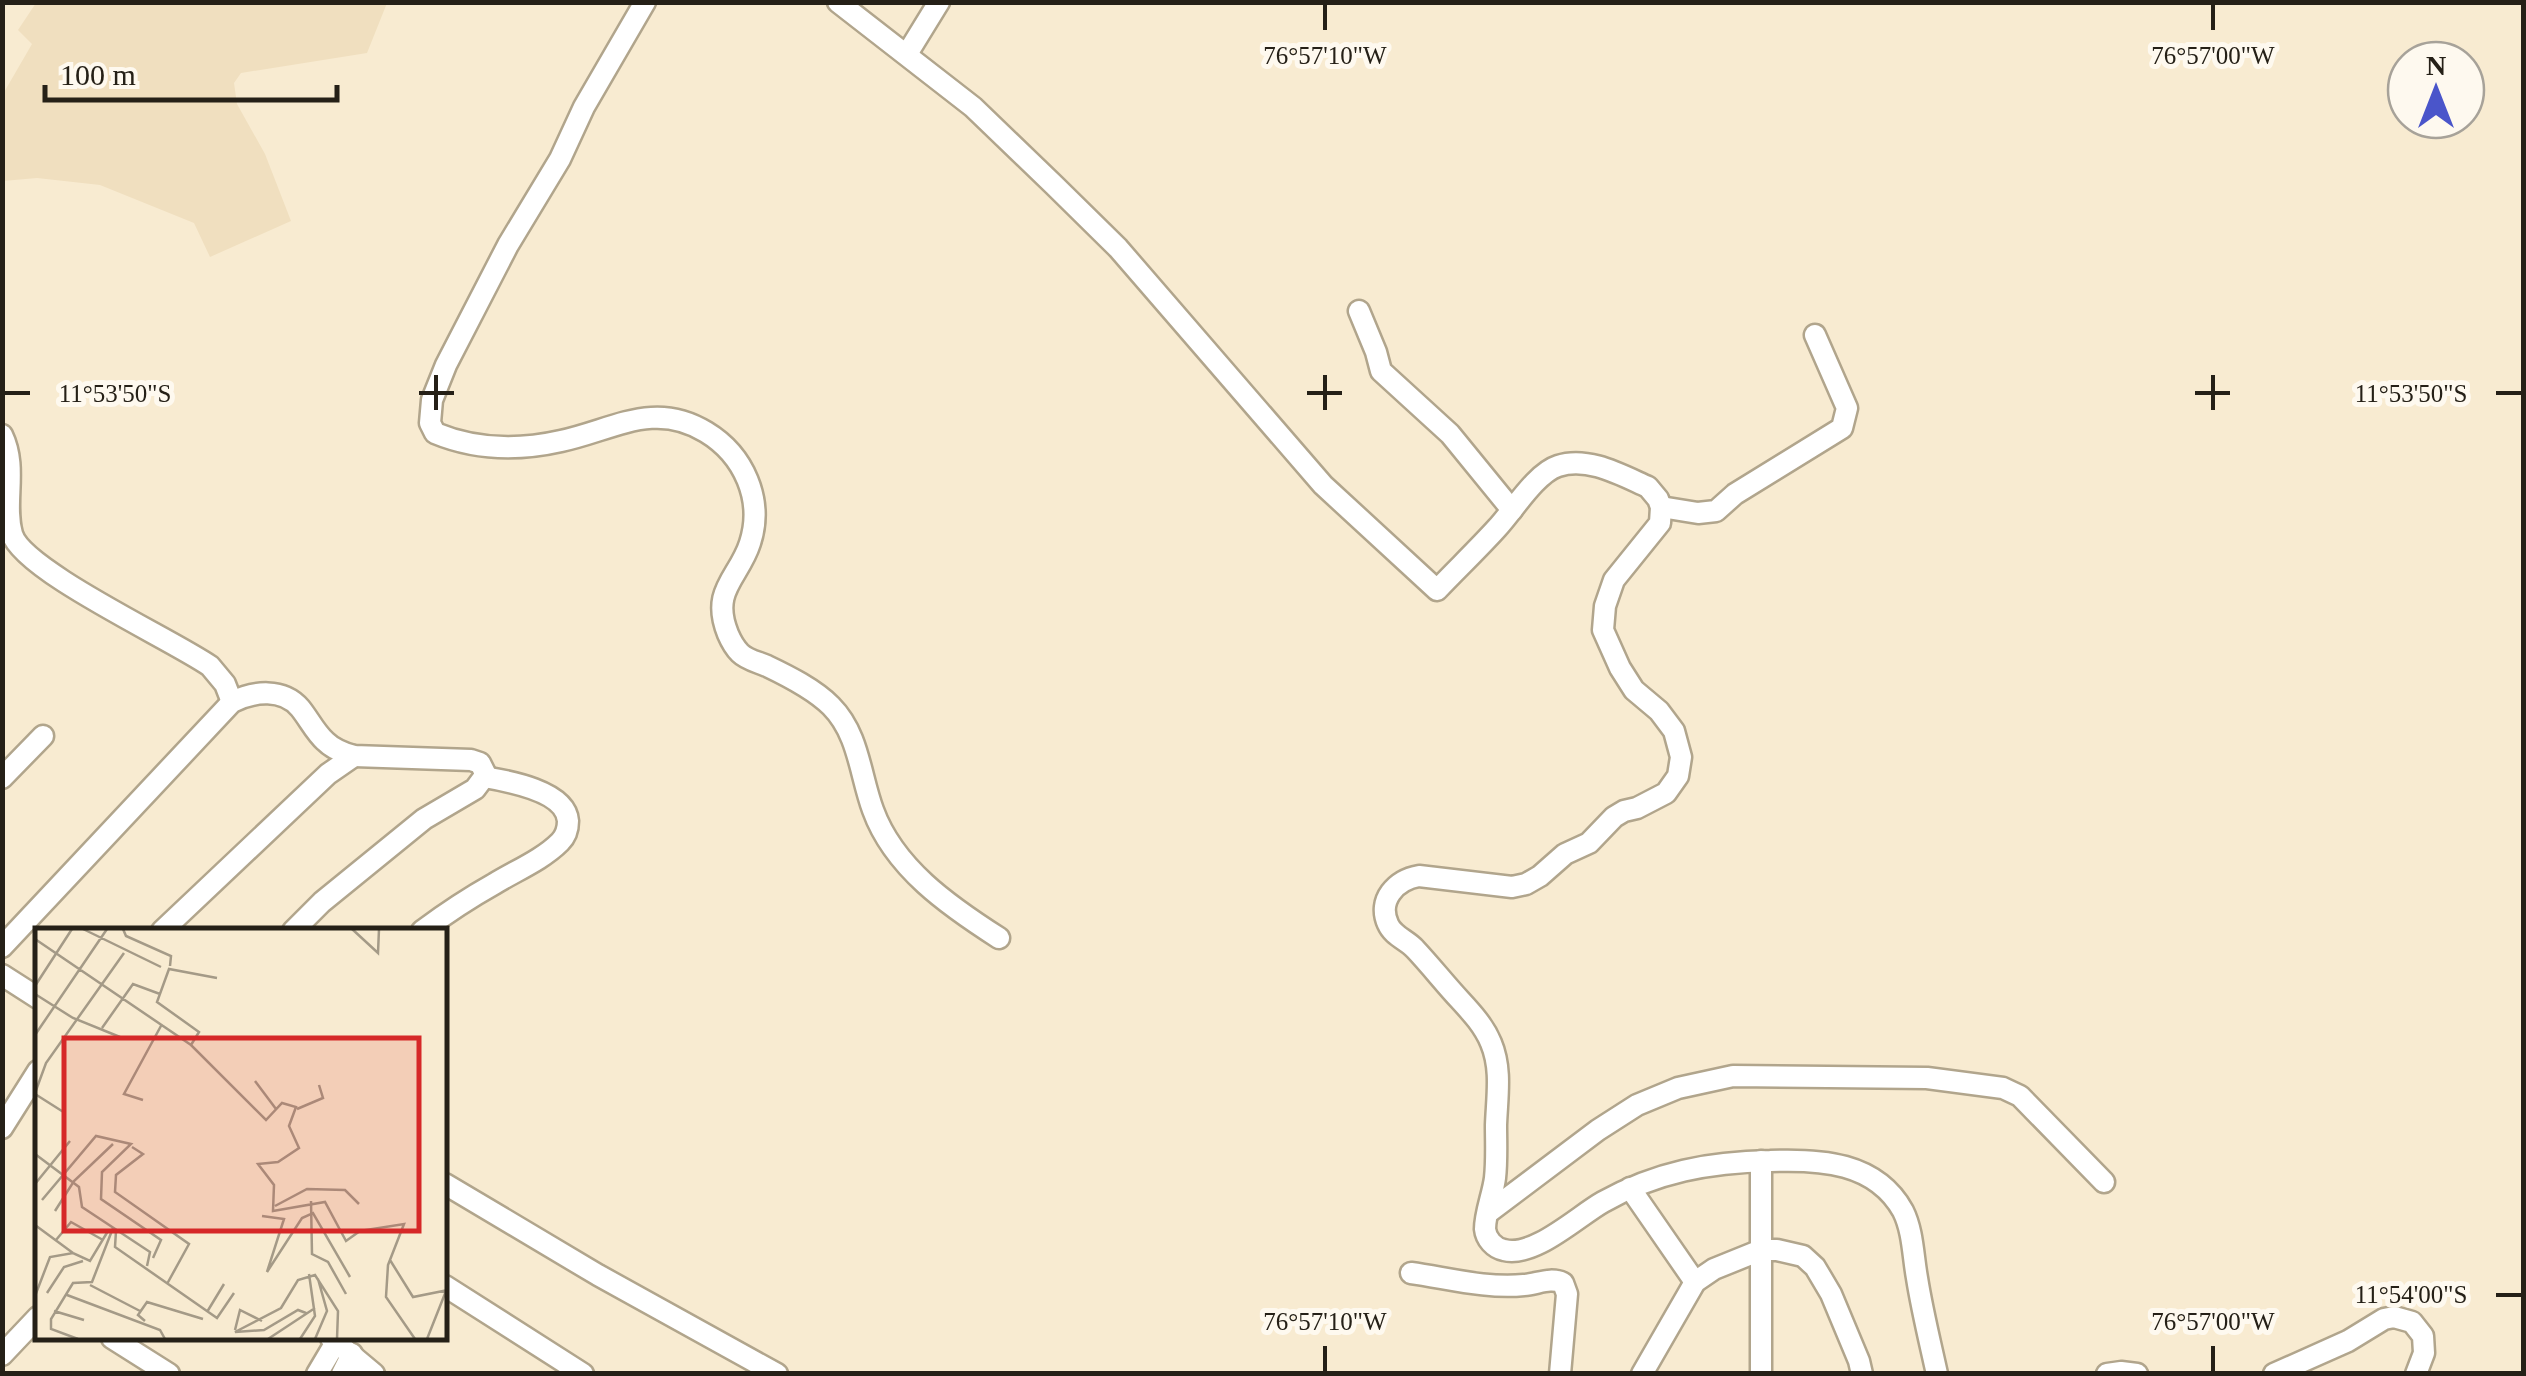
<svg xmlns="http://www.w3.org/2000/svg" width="2526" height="1376" font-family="'Times New Roman',serif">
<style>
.built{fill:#f0dfbf}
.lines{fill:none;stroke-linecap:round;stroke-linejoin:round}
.minor-casing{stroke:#b1a58c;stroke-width:25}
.minor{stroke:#fff;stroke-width:20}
.ticks{fill:none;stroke:#252017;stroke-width:4}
.inset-road{fill:none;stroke:#a49a87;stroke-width:2.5}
.view{fill:#d62828;fill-opacity:0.15;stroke:#d62828;stroke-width:5}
.inset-edge{fill:none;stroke:#252017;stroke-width:5}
.ticks-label{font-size:25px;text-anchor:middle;fill:#252017;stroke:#fef9ef;stroke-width:10;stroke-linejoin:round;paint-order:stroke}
</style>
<rect width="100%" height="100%" fill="#f8ebd1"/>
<path class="built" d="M36,3V2L387,3L367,53L241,73L234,83L237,104L265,154L291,221L210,257L194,223L100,185L37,178L3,181V94L32,44L18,30Z"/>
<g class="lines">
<defs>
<g id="minor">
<path d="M645,2L584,107L560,159L508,245L446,365L432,400L430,423L435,433C476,450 517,451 561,441C613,430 654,400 706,432C744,455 764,500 750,543C739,578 710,590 728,634C731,641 735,648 740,653C747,660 758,662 767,666C788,676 814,689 831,706C859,734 860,775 873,810C894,868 949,906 999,938"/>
<path d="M838,2L973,107L1054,185L1118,248L1323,485L1437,590C1457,569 1478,549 1497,528C1513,511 1536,473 1558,466C1588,456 1621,475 1648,487L1658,499L1661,507L1660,523L1614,580L1605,606L1603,630L1620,668L1634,690L1659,711L1674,731L1681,757L1678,776L1666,793L1637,808L1624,811L1614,817L1589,843L1565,854L1540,876L1526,884L1512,887L1419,876C1396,880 1377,900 1388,924C1393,936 1407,940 1415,949C1431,966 1445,984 1460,1000C1472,1013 1484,1026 1491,1043C1502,1069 1497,1097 1496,1125C1496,1142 1497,1160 1495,1178C1493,1194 1485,1213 1485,1229C1486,1239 1494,1248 1504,1250C1534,1258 1578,1216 1603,1202C1656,1172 1710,1162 1770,1161C1820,1159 1876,1162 1903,1211C1913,1231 1913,1256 1917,1278C1922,1310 1930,1342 1937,1374"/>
<path d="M907,54L939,2"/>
<path d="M1359,311L1376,352L1381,371L1450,434L1512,510"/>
<path d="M2,435C18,468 3,502 12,534C23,571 173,640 210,666L225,684L232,702"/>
<path d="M1661,507L1698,513L1716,511L1735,494L1842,428L1847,408L1815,335"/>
<path d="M2,778L43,736"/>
<path d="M162,931L328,774L354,756"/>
<path d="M422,931C445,914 469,898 494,884C515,871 542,860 560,842C565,837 568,829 568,821C566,791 508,781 484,777"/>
<path d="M2,947L232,702C254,691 283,688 300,708C309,719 315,732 325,741C333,749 343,753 354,756L471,760L480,763L485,773L484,777L475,789L424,819L322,902L293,931"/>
<path d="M2,975L38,998"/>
<path d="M2,1128L38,1071"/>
<path d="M445,1184L598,1275L777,1374"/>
<path d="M1630,1188L1695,1282"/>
<path d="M1489,1212L1598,1130L1637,1105L1678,1088L1733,1076L1927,1078L2003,1088L2020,1096L2104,1182"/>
<path d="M1411,1273C1447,1278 1487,1289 1524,1285C1538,1284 1550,1277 1563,1283L1567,1294L1560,1374"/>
<path d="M445,1286L583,1374"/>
<path d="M112,1338L169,1374"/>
<path d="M331,1338L374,1374"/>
<path d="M2,1355L38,1317"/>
<path d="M317,1374L336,1342"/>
<path d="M342,1374L352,1354"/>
<path d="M1642,1374L1695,1282L1714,1269L1761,1250H1777L1803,1256L1815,1267L1831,1294L1859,1361L1862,1374"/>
<path d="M1761,1374V1161"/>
<path d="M2107,1374L2121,1372L2137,1374"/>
<path d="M2274,1374L2348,1341L2384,1319L2394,1317L2412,1322L2423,1336L2424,1353L2416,1374"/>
</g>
</defs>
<use href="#minor" class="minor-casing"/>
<use href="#minor" class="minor"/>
</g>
<path class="ticks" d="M1325,5V30M2213,5V30M436,375V410M1325,375V410M2213,375V410M5,393H30M419,393H454M1307,393H1342M2195,393H2230M2496,393H2521M2496,1295H2521M1325,1346V1371M2213,1346V1371"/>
<g transform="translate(35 928)">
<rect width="412" height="412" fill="#f8ebd1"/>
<path class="inset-road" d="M48,1L126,39M88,1L91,8L136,28L135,38M317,1L343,25L344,1M0,11L156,117L231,192L247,175L261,179L254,198L264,220L243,234L223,236L239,257L238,283L290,274L311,313L325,303L369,296L353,337L351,369L380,411M0,58L37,1M0,66L38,90L85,109M67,100L98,56L125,66M0,107L72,1M156,117L164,104L122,74L134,41L182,50M220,153L241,181M0,165L11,135L89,25M0,166L30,185M108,172L89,166L127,96M262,181L288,170L284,157M97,219L108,226L81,247L80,264L154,316L132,356M0,226L44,259L47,279L115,324L112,338M0,256L35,213M7,272L61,208L96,216L67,244L66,271L126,312L118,330M276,273L277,326L293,334L311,366M240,278L272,261L310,262L324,276M20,283L39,253L78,216M227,288L249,291L232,344L267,290L278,285L315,349M0,297L38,325M81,303L80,319L182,390L199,365M21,312L36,294L68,312M355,332L378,369L413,362M55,357L105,383M12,365L29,339L48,333M32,367L125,402L130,411M0,368L15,329L38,325L55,333L73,303M19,383L49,392M172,384L189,356M271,385L263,382L229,402L200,404L246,380L263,352L280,347L303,383L302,411M110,393L103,387L112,374L168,391M200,402L205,382L227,393M43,411L16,401V391L38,355L57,354L78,300M233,411L280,380M265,411L280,388L274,346M280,411L292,383L283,351M392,411L411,363"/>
<path class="view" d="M29,110H384V303H29Z"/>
<rect width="412" height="412" class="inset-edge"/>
</g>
<g class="ticks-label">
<text x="1325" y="64">76°57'10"W</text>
<text x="2213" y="64">76°57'00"W</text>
<text x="115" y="402">11°53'50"S</text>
<text x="2411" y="402">11°53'50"S</text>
<text x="2411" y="1303">11°54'00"S</text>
<text x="1325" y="1330">76°57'10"W</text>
<text x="2213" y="1330">76°57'00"W</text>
</g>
<rect width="2526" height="1376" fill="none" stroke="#252017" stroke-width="10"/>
<g transform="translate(2436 90)"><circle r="48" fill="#fef9ef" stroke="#a7a299" stroke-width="2.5"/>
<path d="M0-8L18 38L0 25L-18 38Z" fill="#4a55ca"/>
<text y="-15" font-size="28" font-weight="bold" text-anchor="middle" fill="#252017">N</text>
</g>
<path d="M45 85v15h292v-15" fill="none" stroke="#252017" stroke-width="5"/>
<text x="60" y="85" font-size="30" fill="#252017" stroke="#fef9ef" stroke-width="8" paint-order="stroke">100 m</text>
</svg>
